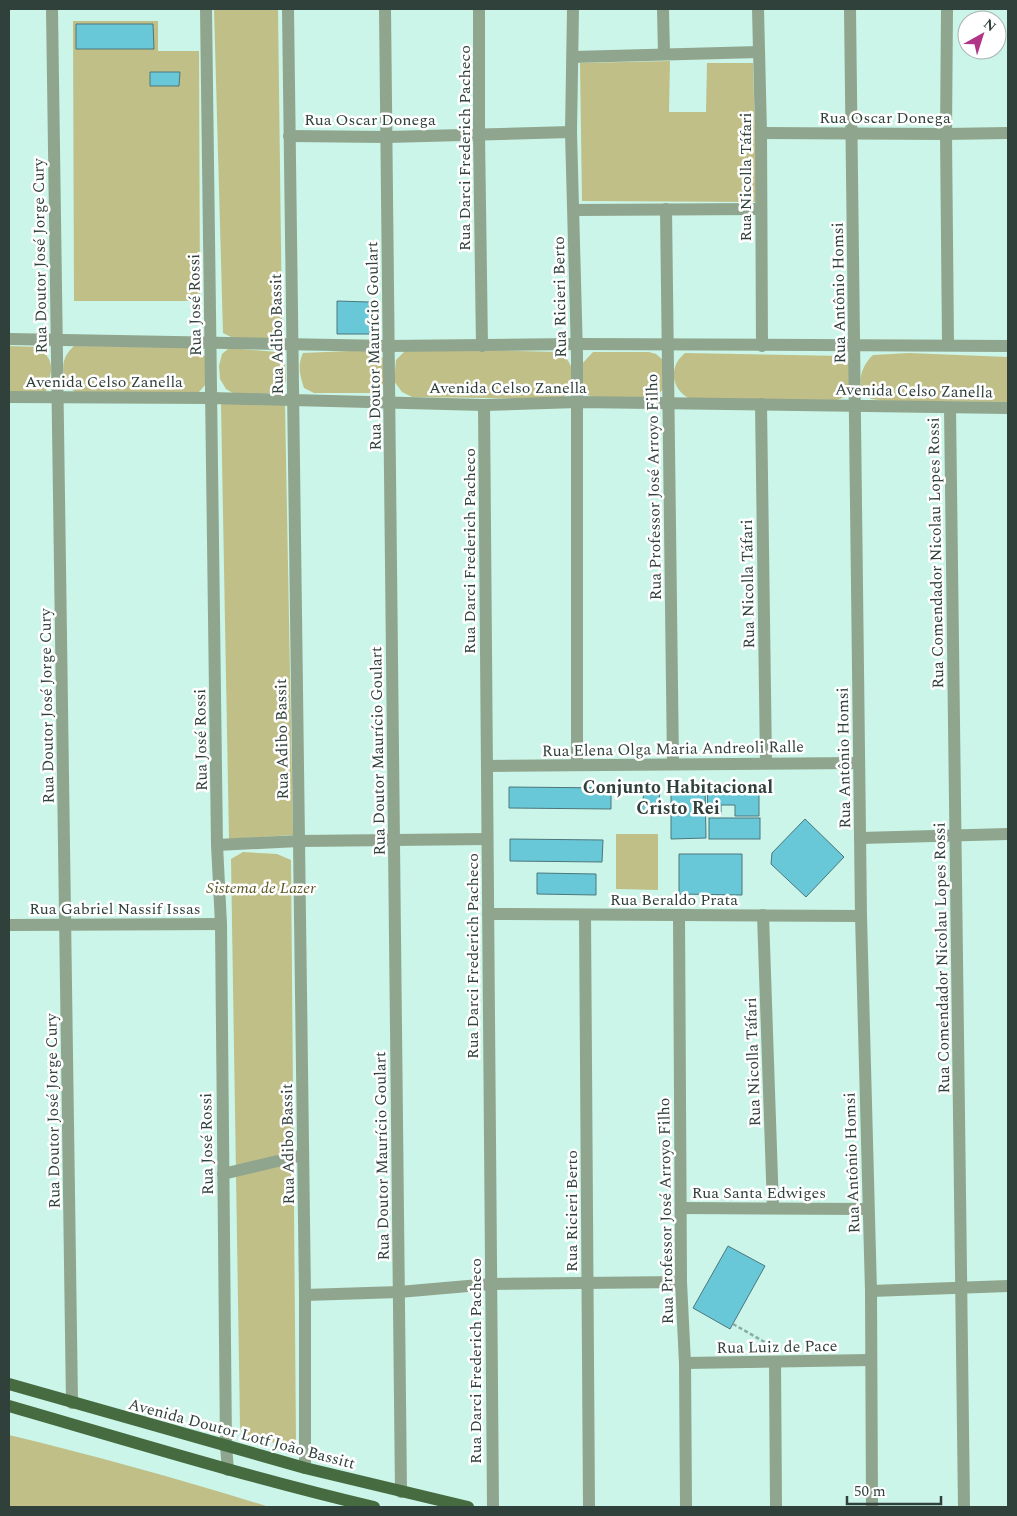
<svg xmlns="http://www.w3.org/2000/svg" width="1017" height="1516" font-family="Spectral,serif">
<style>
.green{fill:#c0bf88}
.building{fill:#69c8d7;stroke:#4c767c}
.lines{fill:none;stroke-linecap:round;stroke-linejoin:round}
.path{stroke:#8baba2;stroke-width:2.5;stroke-dasharray:4 2.5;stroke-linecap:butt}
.minor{stroke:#90a58d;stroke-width:12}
.major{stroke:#466b40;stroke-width:12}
.labels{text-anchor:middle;stroke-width:5;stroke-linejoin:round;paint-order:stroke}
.street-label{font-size:16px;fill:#30413c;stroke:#fff}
.park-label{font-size:16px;font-style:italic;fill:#585621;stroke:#fff}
.neighbourhood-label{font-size:18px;font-weight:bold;fill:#30413c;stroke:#fff}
</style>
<rect width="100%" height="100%" fill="#caf5e8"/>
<g class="green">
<path d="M214,9H278L282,328L278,335L271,340L233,338L223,333Z"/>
<path d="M73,21H158V51H199L200,301H74Z"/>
<path d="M670,61L669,112H706L707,63H753L757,202L582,201L580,63Z"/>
<path d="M9,346L39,347C56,363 52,370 46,392H9Z"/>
<path d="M74,346L193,347L206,357V384L198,393L75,392L64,382C63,366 61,358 74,346Z"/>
<path d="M229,348L277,352L285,361L286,381L282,388L276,393L236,395L226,389L220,379L219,366L222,354Z"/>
<path d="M442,349L558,352C577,363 576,383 563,399L412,397L402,392L394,381L396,360L406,350Z"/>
<path d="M372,350L383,358V384L377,390L370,393H314L304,388C300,375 297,366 303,353Z"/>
<path d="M593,352H649L656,354L663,360V389L655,399H598L588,395L580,381L581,365Z"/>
<path d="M685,353L844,356L849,362V391L845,397L837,400L690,399C671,389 668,367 685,353Z"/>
<path d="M909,353L1008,357V402L886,401L871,399C869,397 864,393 863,390C857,378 864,363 873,355Z"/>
<path d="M221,404H285L293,835L229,839Z"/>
<path d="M616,834H658V890L616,889Z"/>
<path d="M243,852L277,854L291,860L296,1443L287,1446L244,1435L241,1431L240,1426L231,859Z"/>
<path d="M9,1435C96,1456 183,1480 269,1507H9Z"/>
</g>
<g class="building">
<path d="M76,24H153L154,49H76Z"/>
<path d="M150,72H180L179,86H150Z"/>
<path d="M337,301L369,302L370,334H337Z"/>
<path d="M671,784H705L706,838L671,839Z"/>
<path d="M707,784H759V816H735V805H721V815H708Z"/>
<path d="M509,787L611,788V809L509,808Z"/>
<path d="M644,789L660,790L658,813L642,812Z"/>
<rect x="709" y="818" width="51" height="21"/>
<path d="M805,819L844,857L806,897L771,864L772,853Z"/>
<path d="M510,839L603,840L602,862L510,861Z"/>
<path d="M679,854H742V895L679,894Z"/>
<path d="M537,873L596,874V895L537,894Z"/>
<path d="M728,1246L765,1266L730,1329L693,1308Z"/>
</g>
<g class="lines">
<path class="path" d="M733,1324L775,1348V1351"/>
<g class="minor">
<path d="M52,9L72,1403"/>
<path d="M206,9L217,845L221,924L226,1446L228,1470"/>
<path d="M288,9L305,1295V1468"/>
<path d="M385,9L401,1492"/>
<path d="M479,9V134L482,346"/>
<path d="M573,9L571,132L577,355V765"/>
<path d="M663,9L664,54"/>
<path d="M758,9L761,133L762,346"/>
<path d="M850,9L861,916L871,1291L872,1507"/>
<path d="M947,9L946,134L948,345"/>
<path d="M573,57L759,52"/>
<path d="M761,133L946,134L1008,133"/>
<path d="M289,136L387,137L571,132"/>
<path d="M666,209L673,764"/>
<path d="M574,210L761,209"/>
<path d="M9,339L389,346L577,344L1008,346"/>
<path d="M9,397L211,398L484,405L577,402L1008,408"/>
<path d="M761,404L766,763"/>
<path d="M484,405L493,1507"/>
<path d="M950,408L964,1507"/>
<path d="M487,766L859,763"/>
<path d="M860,838L1008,834"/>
<path d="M217,845L299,841L487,839"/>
<path d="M488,914L861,916"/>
<path d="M585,915L589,1507"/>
<path d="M679,915L681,1282L685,1363L686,1507"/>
<path d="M763,915L773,1208"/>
<path d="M9,925L221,924"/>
<path d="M223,1174L303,1155"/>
<path d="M681,1208L868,1209"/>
<path d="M871,1291L1008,1286"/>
<path d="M305,1295L399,1292L491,1284L681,1282"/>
<path d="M775,1362L776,1507"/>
<path d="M685,1363L870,1360"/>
</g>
<g class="major">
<path d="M9,1384L305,1468L468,1507"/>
<path d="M9,1406C130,1441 251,1478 374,1507"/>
</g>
</g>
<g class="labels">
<g class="street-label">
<text x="885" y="123">Rua Oscar Donega</text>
<text x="370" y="125">Rua Oscar Donega</text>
<text transform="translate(464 148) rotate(-90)" y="6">Rua Darci Frederich Pacheco</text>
<text transform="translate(745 177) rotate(-90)" y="6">Rua Nicolla Táfari</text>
<text transform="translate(39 256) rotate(-91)" y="6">Rua Doutor José Jorge Cury</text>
<text transform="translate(838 293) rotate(-91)" y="6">Rua Antônio Homsi</text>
<text transform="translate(559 297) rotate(-91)" y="6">Rua Ricieri Berto</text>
<text transform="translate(194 305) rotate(-91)" y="6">Rua José Rossi</text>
<text transform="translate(276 334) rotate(-91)" y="6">Rua Adibo Bassit</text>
<text transform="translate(373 346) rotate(-91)" y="6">Rua Doutor Maurício Goulart</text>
<text x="104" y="387">Avenida Celso Zanella</text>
<text x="508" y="393">Avenida Celso Zanella</text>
<text transform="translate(914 390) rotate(1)" y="6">Avenida Celso Zanella</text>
<text transform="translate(653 487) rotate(-91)" y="6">Rua Professor José Arroyo Filho</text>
<text transform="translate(469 551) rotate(-90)" y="6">Rua Darci Frederich Pacheco</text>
<text transform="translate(935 553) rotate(-91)" y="6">Rua Comendador Nicolau Lopes Rossi</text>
<text transform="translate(747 584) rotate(-91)" y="6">Rua Nicolla Táfari</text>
<text transform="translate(46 706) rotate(-91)" y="6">Rua Doutor José Jorge Cury</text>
<text transform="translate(281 739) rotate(-91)" y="6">Rua Adibo Bassit</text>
<text transform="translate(200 740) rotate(-91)" y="6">Rua José Rossi</text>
<text transform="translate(673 748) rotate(-1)" y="6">Rua Elena Olga Maria Andreoli Ralle</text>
<text transform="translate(377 751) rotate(-91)" y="6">Rua Doutor Maurício Goulart</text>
<text transform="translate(843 758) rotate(-91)" y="6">Rua Antônio Homsi</text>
<text x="674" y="905">Rua Beraldo Prata</text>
<text x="115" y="914">Rua Gabriel Nassif Issas</text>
<text transform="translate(472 956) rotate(-90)" y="6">Rua Darci Frederich Pacheco</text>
<text transform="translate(941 958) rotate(-91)" y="6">Rua Comendador Nicolau Lopes Rossi</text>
<text transform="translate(752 1062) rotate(-92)" y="6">Rua Nicolla Táfari</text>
<text transform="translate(52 1111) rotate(-91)" y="6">Rua Doutor José Jorge Cury</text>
<text transform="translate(206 1144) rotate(-91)" y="6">Rua José Rossi</text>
<text transform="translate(287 1144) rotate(-91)" y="6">Rua Adibo Bassit</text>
<text transform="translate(381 1156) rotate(-91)" y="6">Rua Doutor Maurício Goulart</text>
<text transform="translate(851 1163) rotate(-92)" y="6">Rua Antônio Homsi</text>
<text x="759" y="1198">Rua Santa Edwiges</text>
<text transform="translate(571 1211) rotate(-90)" y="6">Rua Ricieri Berto</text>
<text transform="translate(665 1211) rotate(-91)" y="6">Rua Professor José Arroyo Filho</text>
<text transform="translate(777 1346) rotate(-1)" y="6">Rua Luiz de Pace</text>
<text transform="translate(475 1361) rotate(-90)" y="6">Rua Darci Frederich Pacheco</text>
<text transform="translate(242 1433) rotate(15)" y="6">Avenida Doutor Lotf João Bassitt</text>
</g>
<g class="park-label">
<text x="261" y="893">Sistema de Lazer</text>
</g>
<g class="neighbourhood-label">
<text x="678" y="793">Conjunto Habitacional<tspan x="678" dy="21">Cristo Rei</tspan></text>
</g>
</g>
<rect width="1017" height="1516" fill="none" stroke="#30413c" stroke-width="20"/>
<g transform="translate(982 35) rotate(39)"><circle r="24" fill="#ffffff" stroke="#acb3b1"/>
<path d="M0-4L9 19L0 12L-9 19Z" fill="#b03588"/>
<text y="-8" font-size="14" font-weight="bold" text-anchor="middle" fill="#30413c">N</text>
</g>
<path d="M847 1496v8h94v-8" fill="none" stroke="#30413c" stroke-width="2.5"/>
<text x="854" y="1496" font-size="15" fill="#30413c" stroke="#ffffff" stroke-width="4" paint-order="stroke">50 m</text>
</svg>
